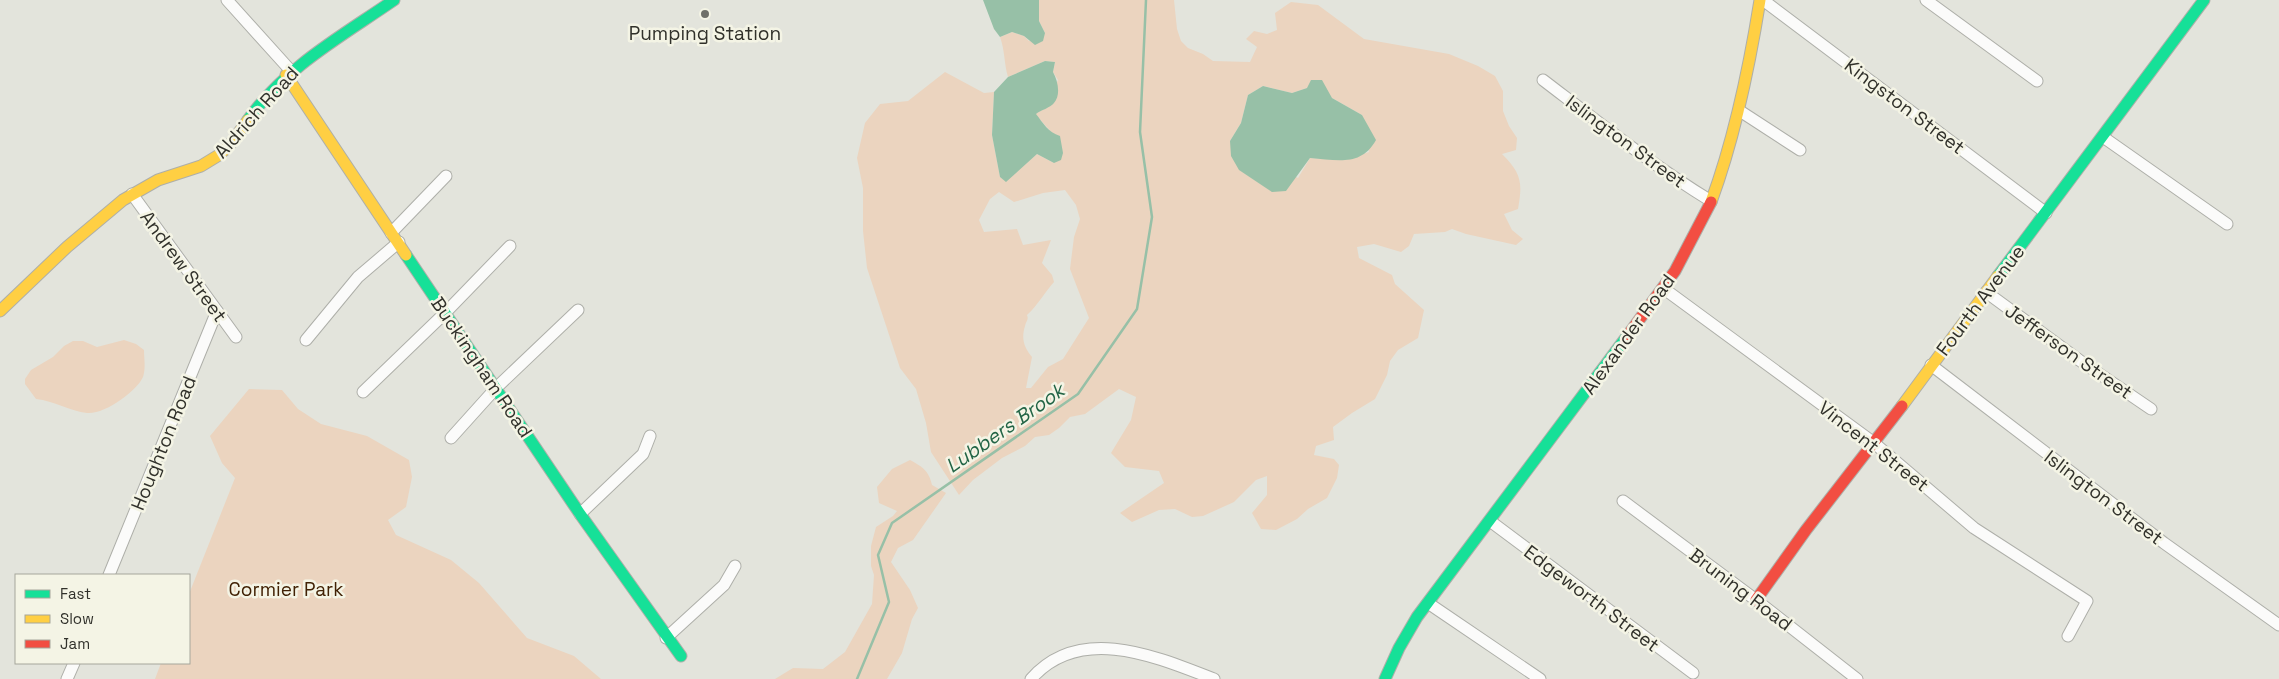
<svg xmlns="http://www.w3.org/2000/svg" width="2279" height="679" font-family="'Space Grotesk',sans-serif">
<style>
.green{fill:#ebd4bf;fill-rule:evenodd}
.water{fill:#97c0a7}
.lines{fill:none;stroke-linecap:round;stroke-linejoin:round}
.stream{stroke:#97c0a7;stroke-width:2.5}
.street-casing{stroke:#aeafa9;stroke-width:13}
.fast-casing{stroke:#aeafa9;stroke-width:13}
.slow-casing{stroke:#aeafa9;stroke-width:13}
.jam-casing{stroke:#aeafa9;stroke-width:13}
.street{stroke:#fbfbfa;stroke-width:11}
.fast{stroke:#16e098;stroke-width:11}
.slow{stroke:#ffcf43;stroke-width:11}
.jam{stroke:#f24e42;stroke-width:11}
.poi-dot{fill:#6f7069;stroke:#f4f4e5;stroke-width:2}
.labels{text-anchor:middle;stroke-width:5;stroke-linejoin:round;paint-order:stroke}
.poi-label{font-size:19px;fill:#31312b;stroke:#f4f4e5}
.street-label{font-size:19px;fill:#31312b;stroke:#f4f4e5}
.park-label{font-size:19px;fill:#412104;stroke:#f4f4e5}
.water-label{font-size:20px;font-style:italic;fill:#226445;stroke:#f4f4e5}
</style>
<rect width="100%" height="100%" fill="#e3e4dc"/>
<g class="green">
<path d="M1039,0H1174L1177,29L1181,41L1188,48L1203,54L1213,61L1250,62L1257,47L1246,39L1254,31L1267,34L1277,30L1275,13L1291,2L1318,5L1364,39L1449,54L1478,66L1495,76L1503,91V111L1509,126L1517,138L1516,150L1502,154C1521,173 1523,182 1518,209L1504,214L1512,230L1523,239L1516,245L1466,234L1452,229L1445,232L1414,234L1409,246L1401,252L1374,244L1357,247L1359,258L1392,275L1395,284L1424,310L1418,338L1398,350L1390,361L1387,375L1375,399L1352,413L1333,427L1334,440L1316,446L1314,455L1334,459L1339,465L1337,478L1327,498L1308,509L1297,519L1276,530L1261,529L1252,513L1267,495V476L1256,480L1234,502L1203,516L1192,517L1175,509L1159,510L1132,522L1120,513L1164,483L1159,471L1125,467L1111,453L1131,420L1136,397L1119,389L1085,414L1070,417L1059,428L1049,435L1035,437L1025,446L1002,458L973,480L959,495L931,452L926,423L916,389L900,368L867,268L863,231V188L857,158L865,123L880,104L908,101L945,72L984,93L994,92L992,135L1000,177L1006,181L1037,154L1054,163L1053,134L1035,114L1044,109L1058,80L1053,72L1055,62L1045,61L1008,77C1004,64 1005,50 1000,37L1012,32L1024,36L1029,41L1045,33L1039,21ZM1263,86L1292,93L1307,88L1332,98L1362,115L1369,152L1344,160L1310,158L1298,178L1230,141L1241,123L1248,95ZM1065,190L1076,205L1080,219L1074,237L1070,269L1089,318L1063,359L1048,367L1031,388H1026L1032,357C1024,347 1021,339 1025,326C1026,321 1029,320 1027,315C1038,305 1044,293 1054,282L1052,275L1042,263L1051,240L1023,245L1017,229L984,232L979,220L990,199L999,192L1014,202L1043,193Z"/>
<path d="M124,340L136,344L144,350C144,359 146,368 143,377C137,391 104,415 87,413C70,411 54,401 36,399L25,384V379L31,370L53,357L64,346L73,341H83L97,347Z"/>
<path d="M249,389L282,390L298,409L321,424L367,436L409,460L412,477L406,507L388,520L396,535L451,560L479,583L527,638L574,656L601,679H155L161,663H189V594L235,478L222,463L210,436Z"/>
<path d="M910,460C923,467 929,471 932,485L946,493L913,540L898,548L891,562L910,590L918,608L912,619L902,653L887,679H775L793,668L823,669L845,652L872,604L874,575L871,566V546L876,527L893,516L897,511L879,503L877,487L892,469Z"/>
</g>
<g class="water">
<path d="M983,0H1039V21L1045,33L1043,41L1035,45L1024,36L1012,32L1000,37L994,29Z"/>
<path d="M1045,61L1055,62L1053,72C1058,81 1061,95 1054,103C1050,108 1041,110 1036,114C1043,123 1048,132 1060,136L1063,153L1061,160L1054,163L1037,154L1006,182L1000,177L992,135L994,92L1008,77Z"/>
<path d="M1311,80H1322L1332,98L1362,115L1376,140C1361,167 1337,160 1310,158L1286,191L1272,192L1239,170L1231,156L1230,141L1241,123L1248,95L1263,86L1292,93L1307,88Z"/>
</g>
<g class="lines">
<path class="stream" d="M857,679L889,602L878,555L892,523L1078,394L1137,309L1152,217L1140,132L1146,0"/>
<defs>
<g id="street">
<path d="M227,0L291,71"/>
<path d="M1763,0L2046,213"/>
<path d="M1926,0L2037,81"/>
<path d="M1543,80C1598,122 1652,165 1711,201"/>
<path d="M1740,111L1800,150"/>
<path d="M2103,137L2227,224"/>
<path d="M132,194L236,337"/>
<path d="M391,233L446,176"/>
<path d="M1663,288L1874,443L1974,528L2087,601L2068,636"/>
<path d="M1986,292L2079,360L2151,409"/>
<path d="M306,340L358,277L399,242"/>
<path d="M1931,365L2164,543L2279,625"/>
<path d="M363,392L445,313L510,246"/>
<path d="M451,438L496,388L578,310"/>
<path d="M1623,501L1756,600L1857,679"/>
<path d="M580,514L643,454L650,436"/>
<path d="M1490,521L1693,673"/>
<path d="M109,575L217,311"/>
<path d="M1428,603L1540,679"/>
<path d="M666,638L724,585L735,566"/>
<path d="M67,679L74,663"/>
<path d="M1031,679C1080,623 1157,657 1214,679"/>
</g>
<g id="fast">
<path d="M248,120C285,67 342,36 394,0"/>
<path d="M406,255L580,514L681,656"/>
<path d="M1998,276L2204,0"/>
<path d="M1385,679L1399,648L1417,617L1628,335"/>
</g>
<g id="slow">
<path d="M286,75L406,255"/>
<path d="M1711,202C1735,137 1749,69 1760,0"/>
<path d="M0,311L67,247L123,200L158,180L201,166L219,155L229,146L248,120"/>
<path d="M1902,406L1998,276"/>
</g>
<g id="jam">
<path d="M1628,335L1675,271L1711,202"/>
<path d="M1756,600L1806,530L1902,406"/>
</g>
</defs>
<use href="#street" class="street-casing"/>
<use href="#fast" class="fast-casing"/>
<use href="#slow" class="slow-casing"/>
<use href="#jam" class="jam-casing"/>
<use href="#street" class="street"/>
<use href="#fast" class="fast"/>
<use href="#slow" class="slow"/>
<use href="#jam" class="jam"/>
</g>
<circle class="poi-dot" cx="705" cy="14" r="5"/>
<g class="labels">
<g class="poi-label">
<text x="705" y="40">Pumping Station</text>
</g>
<g class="street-label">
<text transform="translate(1905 106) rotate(37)" y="7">Kingston Street</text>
<text transform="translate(256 112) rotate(-48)" y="7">Aldrich Road</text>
<text transform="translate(1626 141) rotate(36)" y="7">Islington Street</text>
<text transform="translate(184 266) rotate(54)" y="7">Andrew Street</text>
<text transform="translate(1980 300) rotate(-53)" y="7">Fourth Avenue</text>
<text transform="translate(1628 334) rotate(-54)" y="7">Alexander Road</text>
<text transform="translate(2069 351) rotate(35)" y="7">Jefferson Street</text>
<text transform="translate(482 367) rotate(56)" y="7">Buckingham Road</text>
<text transform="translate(163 443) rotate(-68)" y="7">Houghton Road</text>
<text transform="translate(1874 446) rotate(38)" y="7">Vincent Street</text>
<text transform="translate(2104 497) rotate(37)" y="7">Islington Street</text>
<text transform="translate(1741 589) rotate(37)" y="7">Bruning Road</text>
<text transform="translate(1592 598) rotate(37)" y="7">Edgeworth Street</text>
</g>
<g class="park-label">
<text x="286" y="596">Cormier Park</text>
</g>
<g class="water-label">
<text transform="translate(1005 428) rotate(-35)" y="7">Lubbers Brook</text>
</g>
</g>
<rect x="15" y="574" width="175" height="90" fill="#f4f4e5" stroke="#a6a69b"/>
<rect x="25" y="590" width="25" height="8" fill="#16e098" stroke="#a6a69b"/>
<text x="60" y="599" font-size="15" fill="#31312b">Fast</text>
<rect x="25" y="615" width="25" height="8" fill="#ffcf43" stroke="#a6a69b"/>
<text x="60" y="624" font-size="15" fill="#31312b">Slow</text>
<rect x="25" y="640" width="25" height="8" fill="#f24e42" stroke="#a6a69b"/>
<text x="60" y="649" font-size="15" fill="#31312b">Jam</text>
</svg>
